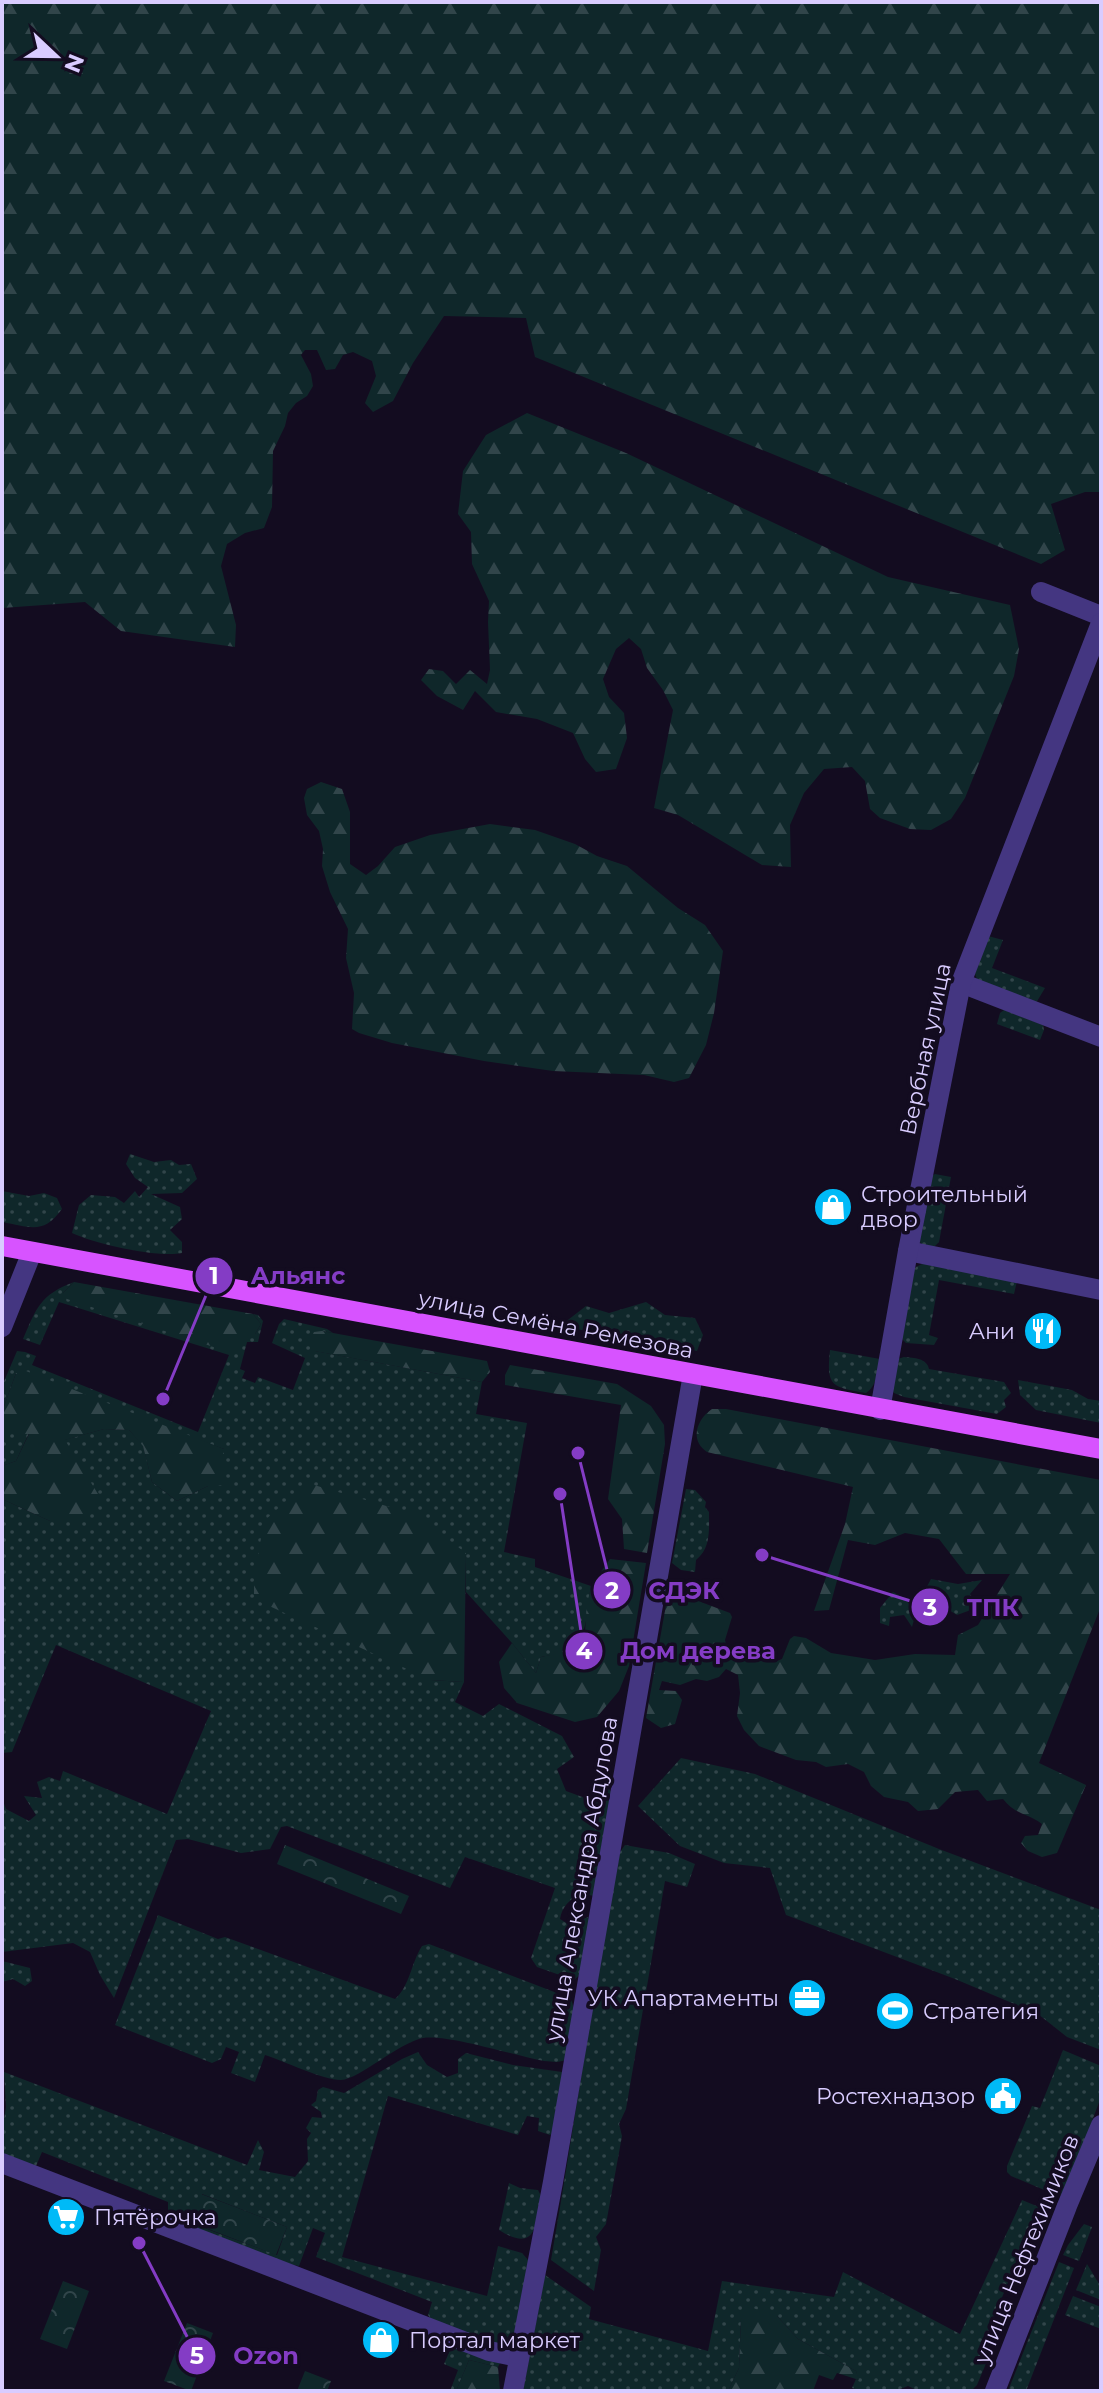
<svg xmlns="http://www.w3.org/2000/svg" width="1103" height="2393" font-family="Montserrat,sans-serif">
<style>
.grass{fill:url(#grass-dots);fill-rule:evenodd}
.forest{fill:url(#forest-firs)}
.park{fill:url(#park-crowns)}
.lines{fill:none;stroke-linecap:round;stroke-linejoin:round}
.minor{stroke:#443681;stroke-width:20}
.major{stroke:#d753ff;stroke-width:20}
.labels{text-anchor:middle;stroke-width:7;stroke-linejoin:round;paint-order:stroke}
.street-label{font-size:22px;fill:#d9ccff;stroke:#130c20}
.poi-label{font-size:22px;fill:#d9ccff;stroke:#130c20;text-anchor:start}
.leader{fill:none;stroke:#843cc5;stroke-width:3}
.callout-dot{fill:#843cc5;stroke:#130c20;stroke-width:3}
.mark-label{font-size:24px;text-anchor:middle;font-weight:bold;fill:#fff}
.callout-label{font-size:24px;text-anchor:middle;font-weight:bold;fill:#843cc5;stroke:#130c20;stroke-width:7;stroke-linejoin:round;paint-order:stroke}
</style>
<defs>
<pattern id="grass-dots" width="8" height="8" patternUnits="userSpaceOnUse" patternTransform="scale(2)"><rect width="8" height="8" fill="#0f272a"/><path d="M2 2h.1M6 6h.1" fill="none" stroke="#31454a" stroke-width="1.8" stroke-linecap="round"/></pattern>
<pattern id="forest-firs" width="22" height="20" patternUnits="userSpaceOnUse" patternTransform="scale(2)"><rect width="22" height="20" fill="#0f272a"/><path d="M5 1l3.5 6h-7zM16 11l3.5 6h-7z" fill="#31454a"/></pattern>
<pattern id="park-crowns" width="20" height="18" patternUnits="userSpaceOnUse" patternTransform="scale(2)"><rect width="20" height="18" fill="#0f272a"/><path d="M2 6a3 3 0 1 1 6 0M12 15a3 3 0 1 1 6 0" fill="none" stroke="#31454a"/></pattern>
</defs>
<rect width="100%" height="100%" fill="#130c20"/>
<g class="grass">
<path d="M988,936L1003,940L992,968L1045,988L1036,1003L977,979L975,974Z"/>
<path d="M1004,1010L1043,1025L1044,1030L1040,1040L997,1024L1000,1013Z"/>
<path d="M130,1154L154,1162L171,1160L179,1165L191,1164L197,1179L182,1193L151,1194L180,1207L182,1219L170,1230L182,1242V1253C157,1258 95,1244 72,1233L79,1205L91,1195L115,1197L124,1203L135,1191L139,1197L148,1187L135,1178L126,1164Z"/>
<path d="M935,1174L951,1177L939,1242L935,1246L928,1248L918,1241L932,1176Z"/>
<path d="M2,1191L29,1196L44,1193L57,1198L62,1209C43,1235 31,1227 2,1222Z"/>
<path d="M924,1263L1017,1281L1014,1294L939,1280L929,1335L938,1338L934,1345L906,1343L902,1339L913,1272L916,1267Z"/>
<path d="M74,1282L63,1293L246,1334H255L261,1324L253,1314L258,1315L263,1321L258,1342H247L240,1369L245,1371L242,1378L255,1383L258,1377L293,1390L305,1358L272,1343L279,1324L284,1319L327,1329L333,1333L322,1331L315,1351L482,1382L476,1414L527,1423L504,1552L535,1559V1567L591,1586C586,1608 590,1638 567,1651C560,1655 549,1655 541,1657L536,1673L512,1643L466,1592V1553L431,1680L464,1682L455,1702L483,1716L499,1704L562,1736L574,1757L557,1769L566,1791L596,1802L598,1774L612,1793V1822L601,1846L603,1871L594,1896L580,1893C570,1900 562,1906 560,1919L568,1924L588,1917L591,1925L585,1970L574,1980L537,1967L531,1958L555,1888L465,1857L450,1888L287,1826L281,1827L270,1849L241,1853L188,1839L176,1840L114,1998L100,1975L90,1952L73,1943L2,1952V1798L6,1809L29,1821L36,1815L24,1796L42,1798L37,1782L49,1777L60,1781L63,1771L167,1814L211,1711L56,1645L12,1752L2,1753V1499L50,1521L100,1499L64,1440L104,1429L129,1430L143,1445L152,1482L177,1501L208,1486L224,1449L16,1373L2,1412V1386L17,1351L25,1352L36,1356L32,1365L198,1432L229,1355L59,1302L40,1345L23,1339C37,1307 40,1295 74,1282Z"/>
<path d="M646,1302L665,1315L695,1318L703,1335L697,1351L576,1329L564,1323L586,1306L609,1313Z"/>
<path d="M830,1350L880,1359C877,1372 877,1386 866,1393C832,1387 826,1387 830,1350Z"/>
<path d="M904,1357C914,1358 927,1358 929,1369L1004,1382L1011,1393L1004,1400L1006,1407L997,1414L904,1397L894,1393L891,1388L898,1359Z"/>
<path d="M1018,1380L1072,1390L1088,1399L1101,1401V1423L1036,1410L1020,1395Z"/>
<path d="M29,1433L16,1461L2,1466V1434Z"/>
<path d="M686,1489L695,1490L706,1502L705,1507L709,1512C709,1530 711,1548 696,1560L695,1572L681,1570L672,1563Z"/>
<path d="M931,1579L958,1584L982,1580L970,1594L979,1607L957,1615L923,1594Z"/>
<path d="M893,1592L907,1600L915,1616L912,1627L904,1615L890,1617L889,1626L880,1623V1608Z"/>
<path d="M681,1758L755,1774L939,1849L1101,1910V2050L1067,2037L1038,2014L955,1979L786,1915L770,1868L724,1863L680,1846L638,1806Z"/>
<path d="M625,1845L669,1853L695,1864L687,1887L665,1881L626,2109L619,2124L622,2136L606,2224L596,2237L601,2250L594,2291L551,2260C575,2124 593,1987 620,1852Z"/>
<path d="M158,1915L218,1939L225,1937L395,1999C410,1986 411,1963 422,1946L429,1944L570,1998C580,2014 570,2042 567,2060L557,2062L544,2061C515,2056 448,2034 423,2038C398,2043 360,2079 341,2080C323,2080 284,2061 265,2055L255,2082L231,2073L239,2052L226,2047L221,2059L212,2063L115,2025Z"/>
<path d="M2,1961L30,1968L32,1981L25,1986L13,1979L2,1982Z"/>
<path d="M1063,2050L1101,2066V2097L1067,2188L1062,2194L1056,2195L1011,2176L1007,2172V2166L1032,2106L1040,2108Z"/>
<path d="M418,2052L427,2065L447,2077L458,2073V2059L466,2053L513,2065L562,2072L566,2077L554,2132L550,2135L538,2131L539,2118L527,2116L518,2135L388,2096L342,2257L487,2296L498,2246L522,2253L529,2261L516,2341L502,2348L432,2321L428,2315L432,2302L316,2257L325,2233L313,2228L299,2266L289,2264L168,2219V2202L42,2152L36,2166L2,2155V2131L6,2107L4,2072L247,2165L258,2140L264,2152L259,2170L295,2177L308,2161L307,2139L311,2133L306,2128L312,2117L322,2118L321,2112L311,2105L316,2101L318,2090L323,2087L344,2093L402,2059ZM202,2194L287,2227L277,2255L191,2223Z"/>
<path d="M509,2183L520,2188L538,2190L541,2196C536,2224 537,2254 499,2230Z"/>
<path d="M1022,2200L1039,2207L994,2317L992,2349L977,2385L971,2391H919L908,2386C894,2393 867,2393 852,2388L856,2379L858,2380L856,2371L798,2339L777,2316L741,2319L739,2368L728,2391H523L545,2275L591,2307L589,2319L708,2351L722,2281L834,2297L843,2272L960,2334Z"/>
<path d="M1084,2224L1092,2227L1079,2261L1063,2255L1068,2245Z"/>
<path d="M1059,2262L1074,2268L1026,2391H1008Z"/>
<path d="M1087,2264L1101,2287V2300L1076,2290Z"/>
<path d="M1073,2296L1101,2307V2329L1065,2315Z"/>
<path d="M456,2347L500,2363L498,2367L469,2360L456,2391H450L458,2370L444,2364L451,2348Z"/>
</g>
<g class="forest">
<path d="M2,2H1101V492H1085L1051,504L1065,550L1041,564L535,357L526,318L444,316L413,363L393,401L373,412L365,403L376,376L372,361L353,352L343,355L335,369L326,370L317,350H305L301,355L311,374L313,386L307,396L296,403L288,413L285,426L273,451L272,507L264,528L245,533L227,544L221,566L236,625L235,647L121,631L85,602L2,608Z"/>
<path d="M527,413L626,453L888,577L1010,605L1019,649L1014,676L965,798L951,819L931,830L910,829L880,818L870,809L865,781L852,767L824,769L804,793L790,825L791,867L762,865L678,815L654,808L673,710L663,690L647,668L641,649L629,638L616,649L603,679L609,697L624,713L627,738L616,769L596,772L585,759L573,733L537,719L496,712L475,691L463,710L437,696L421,680L429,669L443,671L456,684L470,670L487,684L490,670L488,622L489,601L472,564L471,532L458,514L463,471L486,435Z"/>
<path d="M321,782L342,789L350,812V864L366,875L378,866L395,847L430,835L490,824L535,830L575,844L597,856L627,866L678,908L705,925L723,951L714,1013L706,1045L689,1078L674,1082L644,1075L553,1071L484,1061L392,1043L359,1033L352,1029L354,993L346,958L348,929L330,892L322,866L323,849L319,831L307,815L304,798L307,789Z"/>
<path d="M74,1282L253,1314L261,1324L255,1334H246L232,1353L67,1299L63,1293Z"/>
<path d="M322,1331L487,1361L490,1372L482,1382L314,1351L311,1338L314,1332Z"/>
<path d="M510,1365L617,1384L651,1406L664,1425L665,1444L647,1553L624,1549L622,1519L608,1499L621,1405L505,1385V1375Z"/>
<path d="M26,1371L224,1449V1485L208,1486L177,1501L152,1482L143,1446L129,1430L104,1429L65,1440L101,1499L77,1520L50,1521L2,1499V1466L16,1461L29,1434H2V1412L16,1373Z"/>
<path d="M712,1409H726L1101,1480V1606L1039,1763L1086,1785L1057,1853L1042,1857L1028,1851L1021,1843L1025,1836L1038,1835L1042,1824C1026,1812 1017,1816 1003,1799L987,1801L978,1790L955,1792L938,1809L918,1811L908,1802L884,1797L871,1786L864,1772L848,1764L826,1767L816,1762L796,1760L759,1746L744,1730L737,1716L740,1693L738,1675L726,1669L719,1677L707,1681L696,1679L680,1685L662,1681L659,1690L676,1691L682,1700L675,1724L661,1728L646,1718L666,1605L671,1598L685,1596L730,1613L732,1617L725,1640L726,1644L777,1661L782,1659L790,1639L794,1636L806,1638L831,1653L875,1660L915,1654L955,1655L958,1635L978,1625L1010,1574H966L939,1539L905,1533L875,1545L848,1540L829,1610L814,1611L845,1524L853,1487L707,1452C689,1440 697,1419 712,1409Z"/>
<path d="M307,1483L414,1514L466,1553L464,1682L431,1680L254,1599V1579L264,1521Z"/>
<path d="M610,1559L646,1563L629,1666L619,1691L597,1717L575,1722L517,1703L504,1688L499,1662L512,1643L536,1673L541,1657L568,1651L585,1632L587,1605L591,1586Z"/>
<path d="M753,2308L777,2316L798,2339L856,2371L859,2380L837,2373L833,2380L819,2375L813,2391H728L739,2368L741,2319Z"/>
<path d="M469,2360L498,2367L500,2391H456Z"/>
</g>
<g class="park">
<path d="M285,1845L409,1896L401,1914L277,1864Z"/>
<path d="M201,2194L287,2227L276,2255L190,2222Z"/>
<path d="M63,2281L89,2291L67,2349L40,2339Z"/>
<path d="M187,2323L213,2333L191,2391L164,2381Z"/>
<path d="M305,2371L331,2381L327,2391H297Z"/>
</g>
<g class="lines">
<g class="minor">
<path d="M1041,592L1101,616"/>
<path d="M961,983L1101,1037"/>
<path d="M908,1251L1101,1290"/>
<path d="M2,1327L32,1252"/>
<path d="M880,1410L908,1251L961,983L1101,623"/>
<path d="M2,2163L489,2351L519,2357"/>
<path d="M513,2391L553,2182L693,1374"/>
<path d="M995,2391L1067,2206L1101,2125"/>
</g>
<path class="major" d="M2,1246L1101,1449"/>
</g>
<defs>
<symbol id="shop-disc" viewBox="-11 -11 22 22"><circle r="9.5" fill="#00baf7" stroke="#130c20"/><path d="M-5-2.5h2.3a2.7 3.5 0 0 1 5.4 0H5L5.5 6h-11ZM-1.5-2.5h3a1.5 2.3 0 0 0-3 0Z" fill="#fff"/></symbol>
<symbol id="restaurant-disc" viewBox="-11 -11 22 22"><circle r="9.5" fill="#00baf7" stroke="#130c20"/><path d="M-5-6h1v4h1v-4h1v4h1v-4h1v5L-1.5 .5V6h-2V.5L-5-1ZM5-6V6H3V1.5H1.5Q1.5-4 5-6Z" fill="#fff"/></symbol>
<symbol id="office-disc" viewBox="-11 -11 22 22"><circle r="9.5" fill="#00baf7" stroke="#130c20"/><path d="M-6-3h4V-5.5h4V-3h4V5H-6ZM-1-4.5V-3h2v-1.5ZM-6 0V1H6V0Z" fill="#fff"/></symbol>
<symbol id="stadium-disc" viewBox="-11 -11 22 22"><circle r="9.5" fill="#00baf7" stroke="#130c20"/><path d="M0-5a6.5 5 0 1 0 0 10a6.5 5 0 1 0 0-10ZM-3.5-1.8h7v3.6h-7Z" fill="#fff"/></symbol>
<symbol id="civic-disc" viewBox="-11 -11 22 22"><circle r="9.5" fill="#00baf7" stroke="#130c20"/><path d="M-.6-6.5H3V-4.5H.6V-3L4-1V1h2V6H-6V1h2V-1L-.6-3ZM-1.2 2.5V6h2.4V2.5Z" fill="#fff"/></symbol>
<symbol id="supermarket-disc" viewBox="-11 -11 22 22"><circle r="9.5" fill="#00baf7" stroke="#130c20"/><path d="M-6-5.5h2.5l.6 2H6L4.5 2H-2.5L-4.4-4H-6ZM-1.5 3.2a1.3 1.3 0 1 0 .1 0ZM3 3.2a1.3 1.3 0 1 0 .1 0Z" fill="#fff"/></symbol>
</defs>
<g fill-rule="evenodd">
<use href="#shop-disc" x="811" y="1185" width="44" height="44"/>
<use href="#restaurant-disc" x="1021" y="1309" width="44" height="44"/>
<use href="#office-disc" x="785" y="1976" width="44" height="44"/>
<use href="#stadium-disc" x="873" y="1989" width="44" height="44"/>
<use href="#civic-disc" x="981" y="2074" width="44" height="44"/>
<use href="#supermarket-disc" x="44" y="2195" width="44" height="44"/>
<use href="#shop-disc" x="359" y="2318" width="44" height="44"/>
</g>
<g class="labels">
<g class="street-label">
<text transform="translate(925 1049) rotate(-78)" y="8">Вербная улица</text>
<text transform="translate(556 1324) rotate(11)" y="8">улица Семёна Ремезова</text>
<text transform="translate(581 1879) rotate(-80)" y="8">улица Александра Абдулова</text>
<text transform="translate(1026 2249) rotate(-68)" y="8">улица Нефтехимиков</text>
</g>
<g class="poi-label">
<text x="861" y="1202">Строительный<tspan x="861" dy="25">двор</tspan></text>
<text x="1015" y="1339" text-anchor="end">Ани</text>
<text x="779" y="2006" text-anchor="end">УК Апартаменты</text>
<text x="923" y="2019">Стратегия</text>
<text x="975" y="2104" text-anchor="end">Ростехнадзор</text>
<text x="94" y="2225">Пятёрочка</text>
<text x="409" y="2348">Портал маркет</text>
</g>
</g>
<path class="leader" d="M163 1399L214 1276M578 1453L612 1590M762 1555L930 1607M560 1494L584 1651M139 2243L197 2356"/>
<g class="callout-dot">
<circle cx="163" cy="1399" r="8"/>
<circle cx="578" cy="1453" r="8"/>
<circle cx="762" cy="1555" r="8"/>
<circle cx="560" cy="1494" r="8"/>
<circle cx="139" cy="2243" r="8"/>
<circle cx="214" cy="1276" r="20"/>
<circle cx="612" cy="1590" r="20"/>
<circle cx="930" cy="1607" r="20"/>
<circle cx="584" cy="1651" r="20"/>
<circle cx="197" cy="2356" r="20"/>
</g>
<g class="mark-label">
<text x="214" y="1284">1</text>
<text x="612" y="1599">2</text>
<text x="930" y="1616">3</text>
<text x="584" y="1659">4</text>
<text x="197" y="2364">5</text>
</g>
<g class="callout-label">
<text x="298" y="1284">Альянс</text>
<text x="684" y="1599">СДЭК</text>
<text x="993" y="1616">ТПК</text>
<text x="698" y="1659">Дом дерева</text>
<text x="266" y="2364">Ozon</text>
</g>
<rect width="1103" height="2393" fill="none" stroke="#d9ccff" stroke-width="8"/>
<g transform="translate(56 56) rotate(112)" stroke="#130c20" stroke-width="6" paint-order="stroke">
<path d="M0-6L14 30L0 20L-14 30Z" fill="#d9ccff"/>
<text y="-12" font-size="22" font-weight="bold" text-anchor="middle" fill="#d9ccff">N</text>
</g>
</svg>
